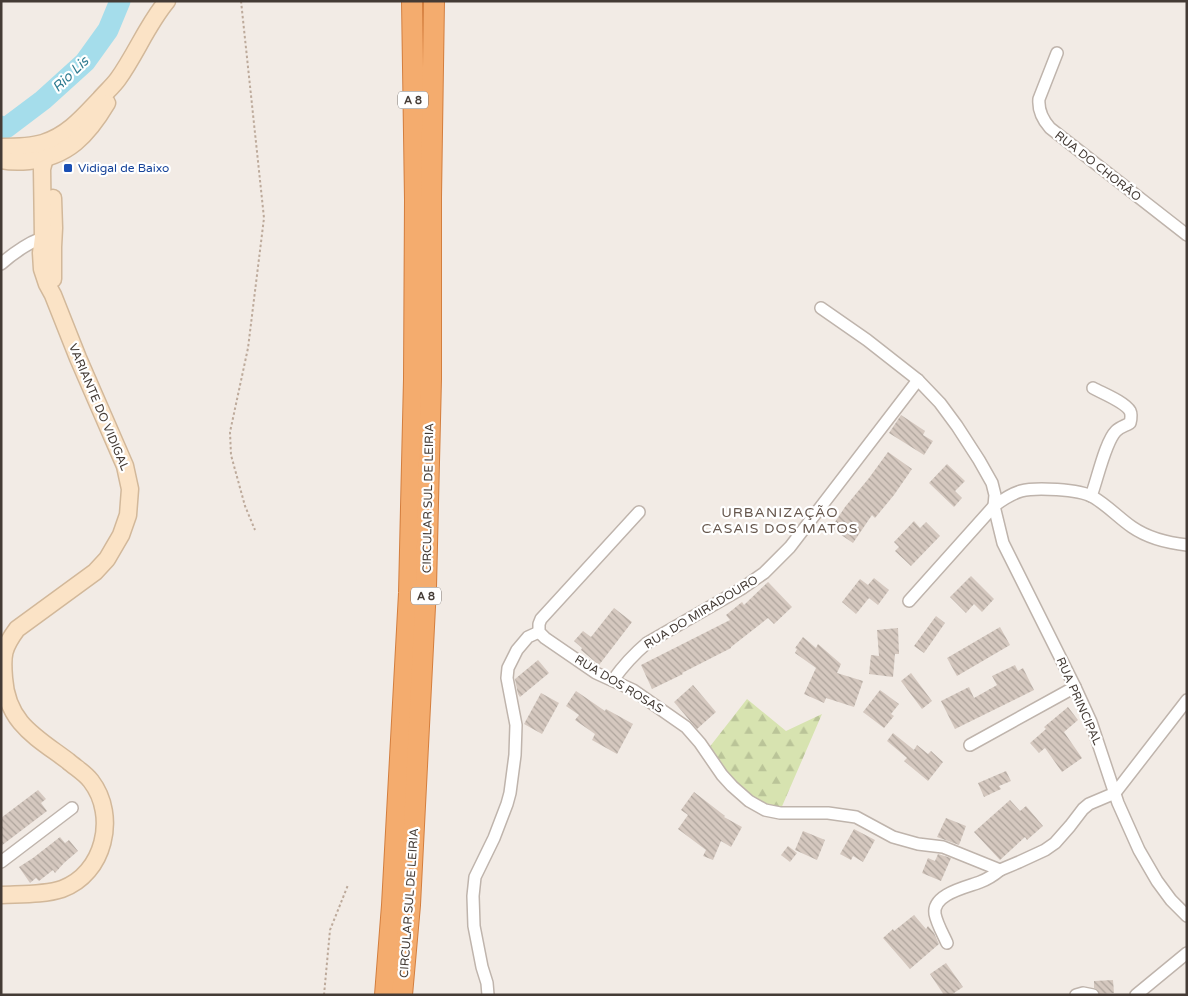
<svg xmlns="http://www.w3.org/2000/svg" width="1188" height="996" font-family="'Varela Round',sans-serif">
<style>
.forest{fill:url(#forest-firs)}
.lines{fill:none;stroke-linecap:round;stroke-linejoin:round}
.river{stroke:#a5ddeb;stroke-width:21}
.building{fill:url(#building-back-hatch)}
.street-casing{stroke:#bfb4ac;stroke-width:14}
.secondary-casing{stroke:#d2b89a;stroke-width:19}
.highway-casing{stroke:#d37e3e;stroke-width:22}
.path{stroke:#bdaa9b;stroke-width:2;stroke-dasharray:2.5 2.5;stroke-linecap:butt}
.street{stroke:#fff;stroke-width:11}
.secondary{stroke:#fbe3c6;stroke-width:16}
.highway{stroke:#f4ac6e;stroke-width:20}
.transit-dot{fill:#1a4fb4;stroke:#fff;stroke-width:2}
.labels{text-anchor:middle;stroke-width:4.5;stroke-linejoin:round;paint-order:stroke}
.shield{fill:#fff;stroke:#7c7672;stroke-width:1}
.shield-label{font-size:11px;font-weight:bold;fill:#443b35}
.street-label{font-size:12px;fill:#443b35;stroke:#fff}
.transit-label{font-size:12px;fill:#164399;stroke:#fff;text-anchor:start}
.water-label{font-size:14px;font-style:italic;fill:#307c91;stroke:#fff}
.neighbourhood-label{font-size:14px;letter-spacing:1px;fill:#66574d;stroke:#fff}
</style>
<defs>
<pattern id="forest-firs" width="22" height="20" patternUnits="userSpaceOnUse" patternTransform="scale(1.25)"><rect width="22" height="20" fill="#d7e3b0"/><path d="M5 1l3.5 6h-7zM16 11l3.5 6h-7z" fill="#bac498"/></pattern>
<pattern id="building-back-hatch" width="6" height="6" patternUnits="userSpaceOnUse" patternTransform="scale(1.25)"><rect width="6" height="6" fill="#d5c8bf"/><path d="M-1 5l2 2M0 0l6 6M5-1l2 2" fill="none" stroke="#aea49c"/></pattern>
</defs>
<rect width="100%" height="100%" fill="#f2ebe5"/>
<path class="forest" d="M747,699L786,731L822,714L780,811H772L734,785L708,749Z"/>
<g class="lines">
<path class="river" d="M1,126L6,128L43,100L85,62L108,30L120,1"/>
</g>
<g class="building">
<path d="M901,415L925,431L923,435L933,441L924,455L889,433Z"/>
<path d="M888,452L912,469L894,495L875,518L872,515L853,543L831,528L845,507L869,478Z"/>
<path d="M947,464L965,481L955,491L962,498L954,507L929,483Z"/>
<path d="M914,521L920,528L926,522L940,536L911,566L895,551L899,547L894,542Z"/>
<path d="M971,576L994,599L982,612L974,604L966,613L950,597Z"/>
<path d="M874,578L889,590L878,605L869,598L856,614L842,602L860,579L868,585Z"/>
<path d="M768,582L792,607L774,624L768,618L731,647V648L682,673L683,674L652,689L641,665L730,620L726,615L742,602L744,605Z"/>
<path d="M614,608L632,622L599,665L581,650L582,648L574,641L583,631L591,637Z"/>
<path d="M936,616L945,623L924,653L914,646Z"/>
<path d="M1000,627L1010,645L957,676L947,658Z"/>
<path d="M898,628L899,654H895L893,677L869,674L871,655L879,656L877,630Z"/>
<path d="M803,637L816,648L818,644L841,664L837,673L863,681L854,707L826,698L824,703L804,694L816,668L795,653L797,649L795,648Z"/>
<path d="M538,660L549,673L520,697L518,694L515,679Z"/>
<path d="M1015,665L1018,671L1023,668L1034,690L955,729L941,701L969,687L974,698L997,685L992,676Z"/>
<path d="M911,673L932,701L922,709L901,681Z"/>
<path d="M693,685L716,712L697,729L674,702Z"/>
<path d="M880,690L899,704L891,714L894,716L884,728L863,712Z"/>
<path d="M576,691L605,711L606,709L633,724L617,754L592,740L595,734L575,720L579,715L566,706Z"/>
<path d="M541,693L559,703L542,734L524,724Z"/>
<path d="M1068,707L1078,720L1064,732L1082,758L1062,772L1045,748L1039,753L1030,743L1046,729L1044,727Z"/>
<path d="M893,733L914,750L917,745L928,754L931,751L943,762L928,781L904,761L907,758L887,741Z"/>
<path d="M1006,771L1011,781L999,786L1001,789L984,797L978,783Z"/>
<path d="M38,790L46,799L41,803L47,811L1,846V818Z"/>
<path d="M694,792L725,816L724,817L742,827L731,847L721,841L713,860L703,856L706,850L678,829L688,815L681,810Z"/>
<path d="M1010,800L1020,811L1026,806L1043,826L1027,840L1025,837L1000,860L974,832Z"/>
<path d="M946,818L966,826L959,845L937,837Z"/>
<path d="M854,829L875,840L863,862L853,856L851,860L840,854Z"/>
<path d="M803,831L825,840L817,860L795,850Z"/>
<path d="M60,837L65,843L69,840L78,851L64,863L55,873L53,870L39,881L36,878L30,883L19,867L33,858Z"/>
<path d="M788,846L797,853L790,862L781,855Z"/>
<path d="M938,854L951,858L941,881L922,873L928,858L935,861Z"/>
<path d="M914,915L926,929L928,926L934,933L939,944L910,969L883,938L893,929L894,931Z"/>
<path d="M946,963L963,987L951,995H944L930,974Z"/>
<path d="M1113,980L1114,993L1100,994L1098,990L1094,988V981Z"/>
</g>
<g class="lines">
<defs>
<g id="street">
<path d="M1057,53L1039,99C1038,110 1043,120 1050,128L1187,235"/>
<path d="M1,264C11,255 35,237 49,237"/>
<path d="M821,308L867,340L918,380L940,403L957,426L979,460L992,483L995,495L994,506L1003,543L1075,687L1091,722L1118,803L1139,850L1157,881L1171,900L1187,916"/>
<path d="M1091,496C1097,481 1105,442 1116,431C1120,427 1125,426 1130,423C1131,419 1132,415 1130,411C1125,402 1102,393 1093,388"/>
<path d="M639,512L541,619L539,624V632L545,638L596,673L633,690L686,727L700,743L722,775L732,786L749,801L765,810L780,813H828L856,817L893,837L918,844L943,847L1000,870L1019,862L1045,850L1055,843L1070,826L1083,809L1089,804L1115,793L1187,700"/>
<path d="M909,601L994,506C1002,500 1011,494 1021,491C1035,487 1079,489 1093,497C1107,505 1119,518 1132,527C1148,538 1168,543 1187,545"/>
<path d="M613,680C623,666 634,654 647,643L741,589L764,573L790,547L918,380"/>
<path d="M970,745L1075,687"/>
<path d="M1,862L72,808"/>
<path d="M947,943C943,934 937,924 935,914C932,894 967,887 980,882C988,879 994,875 1000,870"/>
<path d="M488,995L487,983L482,967L474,926L473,896L475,877L494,838L507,804L510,793L515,755L516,725L507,678L508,668L517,650L528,637L539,632"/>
<path d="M1076,995L1083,993L1093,995"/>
<path d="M1136,995L1187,953"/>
</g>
<g id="secondary">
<path d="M1,147C15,147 30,147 43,143C68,135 83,117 100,99C106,92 113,86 118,79C136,54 147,25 167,1"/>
<path d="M1,160C10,162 19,162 29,161C68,157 88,135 107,103"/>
<path d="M53,198L54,228L53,247V279"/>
<path d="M1,895C20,894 44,895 62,889C104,874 118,816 91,781C85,773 76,768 68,761C36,737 7,723 4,678C2,655 3,648 17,629L95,572L107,559L121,535L128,515L130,489L125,466L78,358L53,295L47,284L42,269L41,253L43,237L42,169L45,158"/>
</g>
<g id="highway">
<path d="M385,995L392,905L409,593L414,379L415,200L412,1"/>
<path d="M402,995L410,905L426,587L431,379V197L434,1"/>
</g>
</defs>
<use href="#street" class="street-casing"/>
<use href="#secondary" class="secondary-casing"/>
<use href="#highway" class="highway-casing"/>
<g class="path">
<path d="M241,1L264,218L248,348L230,432L231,455L245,506L255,530"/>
<path d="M324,995L330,930L348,885"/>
</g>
<use href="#street" class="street"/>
<use href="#secondary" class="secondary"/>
<use href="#highway" class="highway"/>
</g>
<rect class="transit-dot" x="63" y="163" width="10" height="10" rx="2.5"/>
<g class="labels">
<g class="shield">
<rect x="398" y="91.5" width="30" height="17" rx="4"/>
<rect x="411" y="587.5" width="30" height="17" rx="4"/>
</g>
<g class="shield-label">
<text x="413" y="104">A 8</text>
<text x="426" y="600">A 8</text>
</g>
<g class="street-label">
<text transform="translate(1098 166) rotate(38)" y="4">RUA DO CHORÃO</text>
<text transform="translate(99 407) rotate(67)" y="4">VARIANTE DO VIDIGAL</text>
<text transform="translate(428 498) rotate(-89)" y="4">CIRCULAR SUL DE LEIRIA</text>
<text transform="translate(701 612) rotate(-31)" y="4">RUA DO MIRADOURO</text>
<text transform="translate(619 684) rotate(31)" y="4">RUA DOS ROSAS</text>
<text transform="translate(1079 701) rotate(66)" y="4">RUA PRINCIPAL</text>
<text transform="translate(409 903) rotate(-86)" y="4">CIRCULAR SUL DE LEIRIA</text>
</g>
<g class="transit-label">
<text x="78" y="172">Vidigal de Baixo</text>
</g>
<g class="water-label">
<text transform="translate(70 74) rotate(-44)" y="5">Rio Lis</text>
</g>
<g class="neighbourhood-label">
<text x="780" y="517">URBANIZAÇÃO<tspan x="780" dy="16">CASAIS DOS MATOS</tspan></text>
</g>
</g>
<rect width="1188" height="996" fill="none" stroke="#443b35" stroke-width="5"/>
</svg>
